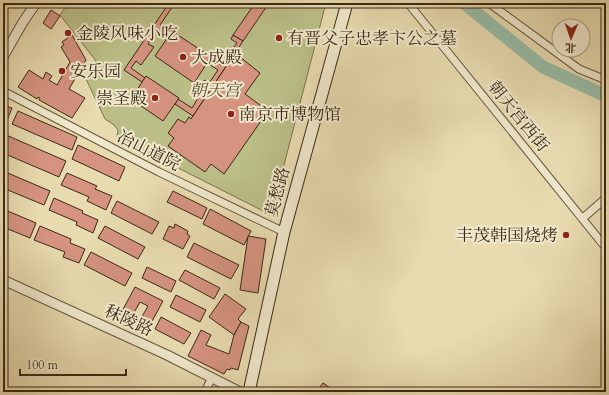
<svg xmlns="http://www.w3.org/2000/svg" width="609" height="395" font-family="Cardo,'Noto Serif SC',serif">
<style>
.green{fill:#bbbe87;stroke:#7b744e}
.lines{fill:none;stroke-linecap:round;stroke-linejoin:round}
.river{stroke:#98bca7;stroke-width:13}
.building{fill:#d59380;stroke:#3b2915}
.minor-casing{stroke:#66563c;stroke-width:9}
.tertiary-casing{stroke:#66563c;stroke-width:11}
.secondary-casing{stroke:#3b2915;stroke-width:13}
.minor{stroke:#f0e8cc;stroke-width:7}
.tertiary{stroke:#f0e8cc;stroke-width:9}
.secondary{stroke:#f0e8cc;stroke-width:11}
.poi-dot{fill:#8f2418;stroke:#f0e8cc;stroke-width:1.5}
.labels{text-anchor:middle;stroke-width:4;stroke-linejoin:round;paint-order:stroke}
.poi-label{font-size:17px;fill:#3b2915;stroke:#f0e8cc;text-anchor:start}
.park-label{font-size:17px;font-style:italic;fill:#5b4e32;stroke:#f0e8cc}
.street-label{font-size:17px;fill:#3b2915;stroke:#f0e8cc}
</style>
<rect width="100%" height="100%" fill="#e8dbb0"/>
<filter id="stains"><feTurbulence type="fractalNoise" baseFrequency=".005" numOctaves="4"/><feColorMatrix values="0 0 0 0 .2 0 0 0 0 .09 0 0 0 0 .02 0 0 0 .5 -.17"/></filter>
<radialGradient id="worn" r=".72"><stop offset=".6" stop-color="#630" stop-opacity="0"/><stop offset="1" stop-color="#630" stop-opacity=".3"/></radialGradient>
<path class="green" d="M68,3H326L271,215L117,137L118,130L113,124L105,119L86,79L96,61L60,15Z"/>
<g class="lines">
<path class="river" d="M464,3L543,67L606,96"/>
</g>
<g class="building">
<path d="M169,3H175L160,25L171,32L168,36L157,29L148,44L154,47L141,65L136,61L131,68L145,78L142,82L124,70Z"/>
<path d="M255,3H269L243,41L233,35Z"/>
<path d="M51,10L60,16L51,29L43,23Z"/>
<path d="M172,31L211,57L194,83L155,56Z"/>
<path d="M72,35L86,60L69,89L85,98L72,118L39,100L40,98L38,97L37,99L18,87L29,70L43,79L46,72L52,76L49,80L57,85L70,62L61,47L64,45L62,42Z"/>
<path d="M233,35L243,41L193,116L175,104L178,99L192,108L198,98L194,95L204,80L209,83L218,70L207,63L210,58L221,65L237,43L231,39Z"/>
<path d="M235,53L260,73L245,94L268,111L224,174L211,164L205,172L168,146L174,138L168,133L178,119L185,123L189,117L191,119Z"/>
<path d="M146,76L179,98L163,121L131,99Z"/>
<path d="M3,105L12,108L3,130Z"/>
<path d="M18,111L77,137L72,150L12,124Z"/>
<path d="M6,135L66,161L59,177L3,153V143Z"/>
<path d="M78,145L125,167L119,181L72,159Z"/>
<path d="M3,171L50,191L44,205L3,188Z"/>
<path d="M67,173L97,186L95,189L112,196L106,210L87,201L89,197L61,185Z"/>
<path d="M173,191L207,208L202,219L167,202Z"/>
<path d="M54,198L83,211L82,213L98,220L93,233L76,225L77,222L49,210Z"/>
<path d="M117,201L159,222L152,234L111,213Z"/>
<path d="M3,209L36,223L30,238L3,227Z"/>
<path d="M210,209L251,231L244,245L203,224Z"/>
<path d="M175,224L188,231L187,234L190,236L183,249L163,239L169,226L174,228Z"/>
<path d="M40,226L71,239L70,243L85,249L79,263L63,257L65,252L34,240Z"/>
<path d="M105,226L145,247L138,259L98,238Z"/>
<path d="M248,236L266,239L258,293L240,290Z"/>
<path d="M194,243L239,265L231,279L187,257Z"/>
<path d="M91,252L132,273L125,286L84,265Z"/>
<path d="M147,267L176,281L171,292L142,278Z"/>
<path d="M185,270L220,288L214,299L179,280Z"/>
<path d="M135,287L163,301L150,325L140,320L148,306L140,302L131,318L121,313Z"/>
<path d="M225,294L246,309L238,319L241,322L234,335L209,317Z"/>
<path d="M176,295L206,310L200,322L170,307Z"/>
<path d="M161,317L191,333L184,344L155,329Z"/>
<path d="M241,322L249,326L238,370L231,368L230,370L227,369L224,374L188,356L201,330L211,335L206,345L229,354L234,335Z"/>
<path d="M323,383L336,392H316Z"/>
</g>
<g class="lines">
<defs>
<g id="minor">
<path d="M408,3L606,248"/>
<path d="M489,3L579,69L606,80"/>
<path d="M3,91L159,172L284,232"/>
<path d="M583,218L606,198"/>
<path d="M205,392L212,377"/>
</g>
<g id="tertiary">
<path d="M3,57L23,22L36,3"/>
<path d="M3,280L167,355L240,392"/>
</g>
<path id="secondary" d="M249,392L284,232L347,3"/>
</defs>
<use href="#minor" class="minor-casing"/>
<use href="#tertiary" class="tertiary-casing"/>
<use href="#secondary" class="secondary-casing"/>
<use href="#minor" class="minor"/>
<use href="#tertiary" class="tertiary"/>
<use href="#secondary" class="secondary"/>
</g>
<g class="poi-dot">
<circle cx="68" cy="33" r="4"/>
<circle cx="279" cy="38" r="4"/>
<circle cx="183" cy="57" r="4"/>
<circle cx="62" cy="71" r="4"/>
<circle cx="155" cy="98" r="4"/>
<circle cx="231" cy="114" r="4"/>
<circle cx="566" cy="235" r="4"/>
</g>
<g class="labels">
<g class="poi-label">
<text x="76" y="39">金陵风味小吃</text>
<text x="287" y="44">有晋父子忠孝卞公之墓</text>
<text x="191" y="63">大成殿</text>
<text x="70" y="77">安乐园</text>
<text x="147" y="104" text-anchor="end">崇圣殿</text>
<text x="239" y="120">南京市博物馆</text>
<text x="558" y="241" text-anchor="end">丰茂韩国烧烤</text>
</g>
<g class="park-label">
<text x="215" y="96">朝天宫</text>
</g>
<g class="street-label">
<text transform="translate(519 116) rotate(51)" y="6">朝天宫西街</text>
<text transform="translate(149 150) rotate(27)" y="6">冶山道院</text>
<text transform="translate(277 192) rotate(-75)" y="6">莫愁路</text>
<text transform="translate(129 320) rotate(25)" y="6">秣陵路</text>
</g>
</g>
<rect width="609" height="395" fill="none" stroke="#e8dbb0" stroke-width="16"/>
<rect x="4" y="4" width="601" height="387" fill="none" stroke="#3b2915" stroke-width="2"/>
<rect x="8" y="8" width="593" height="379" fill="none" stroke="#3b2915"/>
<g transform="translate(571 38) rotate(182)"><circle r="19" fill="#f0e8cc" stroke="#a89c83"/>
<path d="M0-3L7 15L0 10L-7 15Z" fill="#8f2418"/>
<text y="-6" font-size="11" font-weight="bold" text-anchor="middle" fill="#3b2915">北</text>
</g>
<path d="M20 369v6h106v-6" fill="none" stroke="#3b2915" stroke-width="2"/>
<text x="26" y="369" font-size="12" fill="#3b2915" stroke="#f0e8cc" stroke-width="3" paint-order="stroke">100 m</text>
<rect width="100%" height="100%" filter="url(#stains)"/>
<rect width="100%" height="100%" fill="url(#worn)"/>
</svg>
